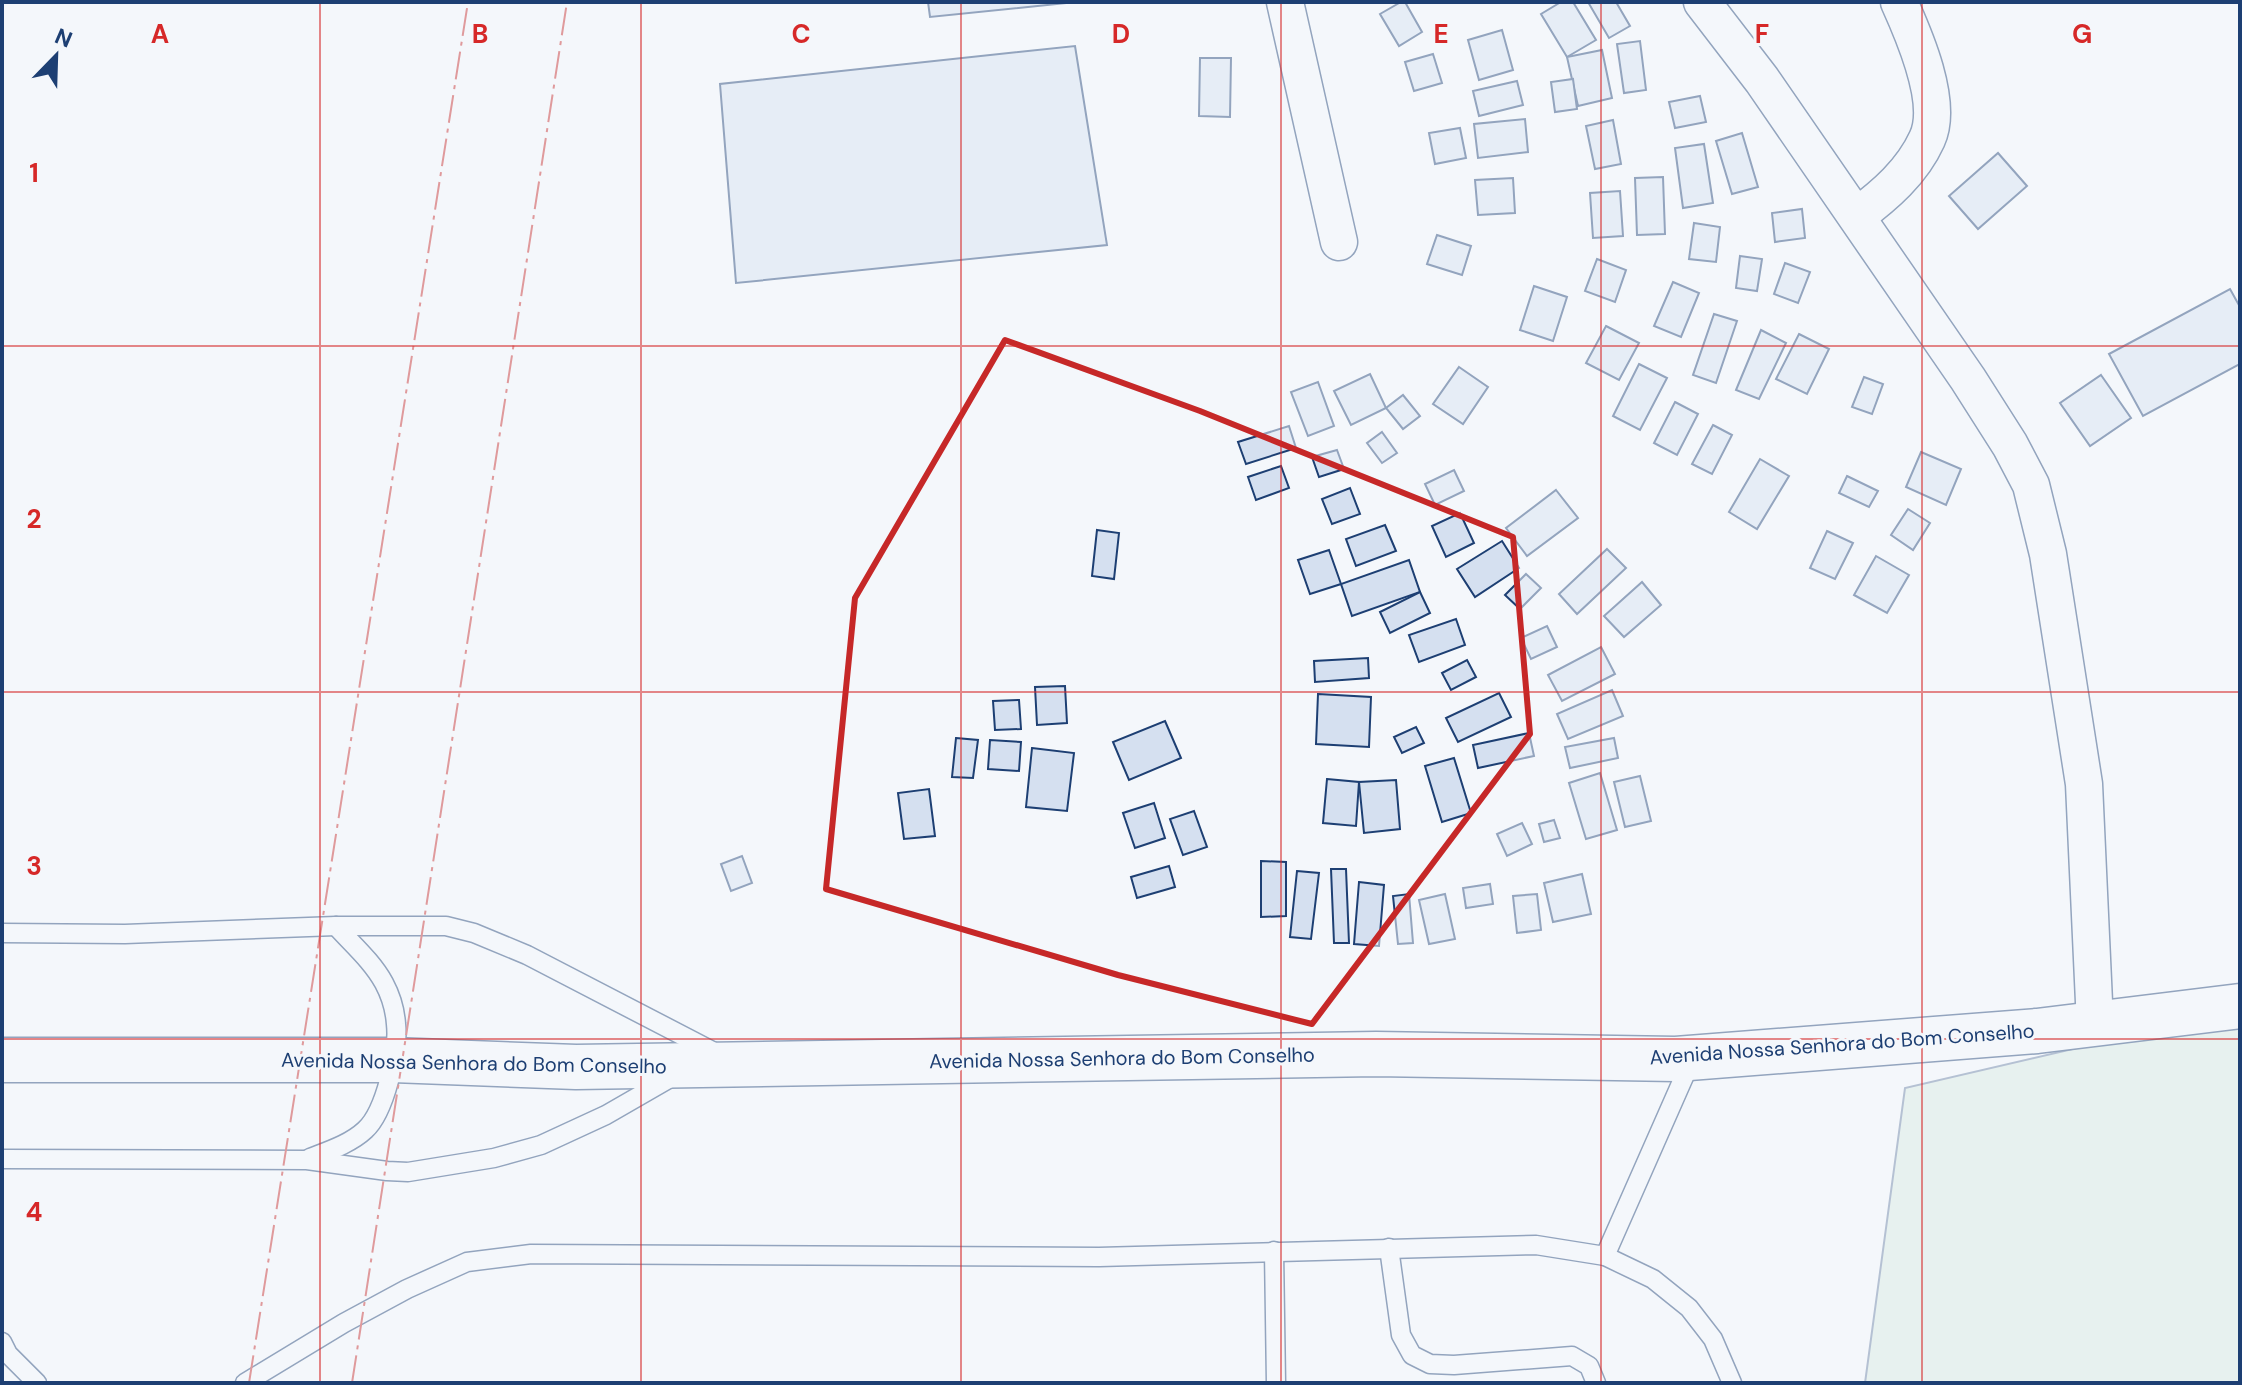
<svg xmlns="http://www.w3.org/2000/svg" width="2242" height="1385" font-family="'DM Sans',sans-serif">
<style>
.green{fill:#d7e8df;stroke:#687fa3;stroke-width:2}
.building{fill:#d5e0f0;stroke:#1d3f73;stroke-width:2}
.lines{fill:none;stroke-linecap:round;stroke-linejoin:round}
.lane-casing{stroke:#1d3f73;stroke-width:21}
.street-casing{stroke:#1d3f73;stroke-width:39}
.primary-casing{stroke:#1d3f73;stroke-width:47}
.lane{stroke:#f4f7fb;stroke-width:18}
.street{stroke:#f4f7fb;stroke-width:36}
.primary{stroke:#f4f7fb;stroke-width:44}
.power{stroke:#c62828;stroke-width:2;stroke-dasharray:28 6 4 6;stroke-linecap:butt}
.marked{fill:none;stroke:#c62828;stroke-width:6;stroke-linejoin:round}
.grid{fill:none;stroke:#d62828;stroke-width:2;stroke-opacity:0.55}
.labels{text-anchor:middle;stroke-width:6;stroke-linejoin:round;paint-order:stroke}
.street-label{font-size:20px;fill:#1d3f73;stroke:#f4f7fb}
.grid-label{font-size:26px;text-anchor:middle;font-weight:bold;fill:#d62828;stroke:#f4f7fb;stroke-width:6;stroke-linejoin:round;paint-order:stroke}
</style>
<rect width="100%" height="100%" fill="#f4f7fb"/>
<path class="green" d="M2240,1010V1383H1865L1905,1088Z"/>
<g class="building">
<path d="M928,2H1076L930,17Z"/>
<path d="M1401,2H1405L1422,32L1399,46L1380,14Z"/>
<path d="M1561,2H1573L1596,40L1567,57L1541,14Z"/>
<path d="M1588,2H1616L1630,26L1609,38Z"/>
<path d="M1502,30L1513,70L1479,80L1468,40Z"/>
<path d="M1640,41L1646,90L1624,93L1617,44Z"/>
<path d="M1075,46L1107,245L736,283L720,84Z"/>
<path d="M1602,50L1612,98L1578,106L1567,57Z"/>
<path d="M1433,54L1442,83L1414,91L1405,62Z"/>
<path d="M1200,58H1231L1230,117L1199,116Z"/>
<path d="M1573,79L1577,109L1555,112L1551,82Z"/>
<path d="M1517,81L1523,105L1479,116L1473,91Z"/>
<path d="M1700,96L1706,122L1675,128L1669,102Z"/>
<path d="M1525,119L1528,152L1478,158L1474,124Z"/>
<path d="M1613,120L1621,164L1595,169L1586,126Z"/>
<path d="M1460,128L1466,158L1435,164L1429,133Z"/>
<path d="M1742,133L1758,187L1732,194L1716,141Z"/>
<path d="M1704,144L1713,203L1683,208L1675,148Z"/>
<path d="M1998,153L2027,186L1978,229L1949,196Z"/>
<path d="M1663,177L1665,234L1637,235L1635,178Z"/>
<path d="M1513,178L1515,213L1478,215L1475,180Z"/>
<path d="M1620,191L1623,236L1593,238L1590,193Z"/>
<path d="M1802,209L1805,238L1775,242L1772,213Z"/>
<path d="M1694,223L1720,227L1716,262L1689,259Z"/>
<path d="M1437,235L1471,246L1462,275L1427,264Z"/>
<path d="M1740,256L1762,259L1757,291L1736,288Z"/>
<path d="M1597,259L1626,270L1615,302L1585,291Z"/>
<path d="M1785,263L1810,272L1798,303L1774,294Z"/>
<path d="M1673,282L1699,293L1681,337L1654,326Z"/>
<path d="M1534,286L1567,297L1553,341L1520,330Z"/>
<path d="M2230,289L2240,307V364L2143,416L2109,354Z"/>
<path d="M1714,314L1737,321L1716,383L1693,375Z"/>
<path d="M1606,326L1639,343L1619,380L1586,363Z"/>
<path d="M1761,330L1786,343L1759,399L1736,390Z"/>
<path d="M1799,334L1829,349L1807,394L1776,379Z"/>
<path d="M1639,364L1667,378L1640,430L1613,416Z"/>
<path d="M1459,367L1488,387L1463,424L1433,404Z"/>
<path d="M1370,374L1386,408L1351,425L1334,391Z"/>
<path d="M2101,375L2131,418L2090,446L2060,403Z"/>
<path d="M1864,377L1883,384L1872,414L1852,407Z"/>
<path d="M1318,382L1334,426L1308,436L1291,392Z"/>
<path d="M1403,395L1420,416L1403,429L1386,408Z"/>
<path d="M1675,402L1698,414L1677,455L1654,443Z"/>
<path d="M1713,425L1732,435L1712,474L1692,464Z"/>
<path d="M1289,426L1296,448L1246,464L1238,442Z"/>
<path d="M1382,432L1397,453L1382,463L1367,443Z"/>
<path d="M1337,450L1344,469L1319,477L1312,457Z"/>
<path d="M1921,452L1961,469L1946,505L1906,487Z"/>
<path d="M1760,459L1789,476L1757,529L1729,512Z"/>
<path d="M1281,466L1289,488L1256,500L1248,477Z"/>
<path d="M1454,470L1464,491L1435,505L1425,484Z"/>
<path d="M1847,476L1878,491L1869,507L1839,493Z"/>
<path d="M1350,488L1360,514L1332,524L1322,499Z"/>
<path d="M1556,490L1578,518L1527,556L1506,528Z"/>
<path d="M1908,509L1930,523L1913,550L1891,535Z"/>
<path d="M1460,513L1474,543L1446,557L1432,526Z"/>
<path d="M1385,525L1396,551L1356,566L1346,539Z"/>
<path d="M1097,530L1119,533L1114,579L1092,576Z"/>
<path d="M1827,531L1853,543L1835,579L1810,568Z"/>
<path d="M1502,541L1519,568L1475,597L1457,569Z"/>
<path d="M1607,549L1626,568L1577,614L1559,594Z"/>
<path d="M1329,550L1341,584L1310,594L1298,560Z"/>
<path d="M1876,556L1909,575L1887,613L1854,595Z"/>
<path d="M1409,560L1420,592L1352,616L1341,584Z"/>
<path d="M1526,574L1541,588L1520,609L1505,595Z"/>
<path d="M1642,582L1661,605L1624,637L1604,616Z"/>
<path d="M1420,592L1430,613L1390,633L1380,612Z"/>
<path d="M1456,619L1465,645L1419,662L1409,635Z"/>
<path d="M1547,626L1557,647L1531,659L1521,638Z"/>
<path d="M1601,647L1615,674L1562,701L1548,675Z"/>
<path d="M1368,658L1369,678L1315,682L1314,661Z"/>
<path d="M1467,660L1476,677L1451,690L1442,673Z"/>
<path d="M1065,686L1067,723L1037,725L1035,687Z"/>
<path d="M1612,690L1623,716L1568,739L1557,714Z"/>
<path d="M1499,693L1511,717L1458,742L1446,718Z"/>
<path d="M1318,694L1371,697L1369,747L1316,744Z"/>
<path d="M1019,700L1021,729L995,730L993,701Z"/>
<path d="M1165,721L1181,758L1129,780L1113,742Z"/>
<path d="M1416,727L1424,743L1402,753L1394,737Z"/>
<path d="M1529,733L1534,756L1478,768L1473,745Z"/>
<path d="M956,738L978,740L973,778L952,777Z"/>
<path d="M1614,738L1618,758L1570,768L1565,747Z"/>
<path d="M990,740L1021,742L1019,771L988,769Z"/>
<path d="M1032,748L1074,753L1067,811L1026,807Z"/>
<path d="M1454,758L1471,813L1442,822L1425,766Z"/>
<path d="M1600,773L1617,830L1586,839L1569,783Z"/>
<path d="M1640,776L1651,821L1625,827L1614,782Z"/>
<path d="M1327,779L1359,782L1356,826L1323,823Z"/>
<path d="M1396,780L1400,829L1364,833L1359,782Z"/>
<path d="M929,789L935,836L904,839L898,793Z"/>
<path d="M1154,803L1165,838L1135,848L1123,813Z"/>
<path d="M1194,811L1207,847L1183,855L1170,819Z"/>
<path d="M1554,820L1560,838L1544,842L1539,824Z"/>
<path d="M1522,823L1532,844L1507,856L1497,834Z"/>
<path d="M742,856L752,883L731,891L721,864Z"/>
<path d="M1261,861L1286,862V916L1261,917Z"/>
<path d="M1169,866L1175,887L1137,898L1131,877Z"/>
<path d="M1331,869H1346L1349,943H1334Z"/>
<path d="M1297,871L1319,873L1311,939L1290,937Z"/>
<path d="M1582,874L1591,914L1553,922L1544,883Z"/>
<path d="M1359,882L1384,885L1379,946L1354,944Z"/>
<path d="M1490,884L1493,904L1466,908L1463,888Z"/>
<path d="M1409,894L1413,943L1398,944L1393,896Z"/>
<path d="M1445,894L1455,939L1429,944L1419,900Z"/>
<path d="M1537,894L1541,930L1517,933L1513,896Z"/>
</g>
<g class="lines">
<defs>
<g id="lane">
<path d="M2,933L125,934L336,926H446L474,933L527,955L718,1054"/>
<path d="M310,1158C328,1151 350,1144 365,1130C385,1112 399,1051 396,1024C395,1010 391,996 384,983C372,961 352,944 336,926"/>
<path d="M2,1159L307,1160L387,1171L408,1172L494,1158L541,1145L606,1115L672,1077"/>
<path d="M1389,1248L1401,1335L1412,1355L1430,1364L1454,1365L1572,1356L1589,1366L1596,1383"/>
<path d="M1274,1251L1276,1383"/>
<path d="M1605,1256L1691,1061"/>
<path d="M2,1342L8,1354L37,1383"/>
<path d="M245,1383L344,1323L407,1289L467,1262L531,1254L1099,1257L1536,1245L1605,1256L1653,1279L1689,1308L1713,1339L1732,1383"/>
</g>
<g id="street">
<path d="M1285,2L1339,242"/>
<path d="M1702,2L1762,80L1968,379L2010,445L2031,485L2048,554L2084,784L2095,1024"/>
<path d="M1857,216C1885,195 1912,172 1927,139C1944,103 1914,35 1899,2"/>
</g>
<path id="primary" d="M2,1060H393L576,1067L1376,1054L1676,1059L2037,1031L2240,1006"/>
</defs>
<use href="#lane" class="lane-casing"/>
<use href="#street" class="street-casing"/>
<use href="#primary" class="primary-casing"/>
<use href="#lane" class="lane"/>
<use href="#street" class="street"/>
<use href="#primary" class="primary"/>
<g class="power">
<path d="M249,1383L468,2"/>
<path d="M352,1383L567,2"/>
</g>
</g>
<path d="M0 0H2242V1385H0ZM1005,340L1200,411L1513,537L1530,734L1312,1024L1118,975L826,889L855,598Z" fill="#f4f7fb" fill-opacity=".55" fill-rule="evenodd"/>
<path class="marked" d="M1005,340L1200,411L1513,537L1530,734L1312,1024L1118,975L826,889L855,598Z"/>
<path class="grid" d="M320,2V1383M641,2V1383M961,2V1383M1281,2V1383M1601,2V1383M1922,2V1383M2,346H2240M2,692H2240M2,1039H2240"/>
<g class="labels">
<g class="street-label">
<text transform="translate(1842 1044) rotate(-4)" y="7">Avenida Nossa Senhora do Bom Conselho</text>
<text transform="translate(1122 1058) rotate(-1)" y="7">Avenida Nossa Senhora do Bom Conselho</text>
<text transform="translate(474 1063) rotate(1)" y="7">Avenida Nossa Senhora do Bom Conselho</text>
</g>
</g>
<g class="grid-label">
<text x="160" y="43">A</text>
<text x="480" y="43">B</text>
<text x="801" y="43">C</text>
<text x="1121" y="43">D</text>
<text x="1441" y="43">E</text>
<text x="1762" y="43">F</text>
<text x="2082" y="43">G</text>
<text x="34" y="182">1</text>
<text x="34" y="528">2</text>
<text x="34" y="875">3</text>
<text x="34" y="1221">4</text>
</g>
<rect width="2242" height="1385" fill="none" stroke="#1d3f73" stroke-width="8"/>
<g transform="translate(56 56) rotate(23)" stroke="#f4f7fb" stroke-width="6" paint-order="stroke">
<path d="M0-6L14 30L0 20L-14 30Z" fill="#1d3f73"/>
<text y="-12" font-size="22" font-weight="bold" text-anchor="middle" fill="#1d3f73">N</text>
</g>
</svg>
